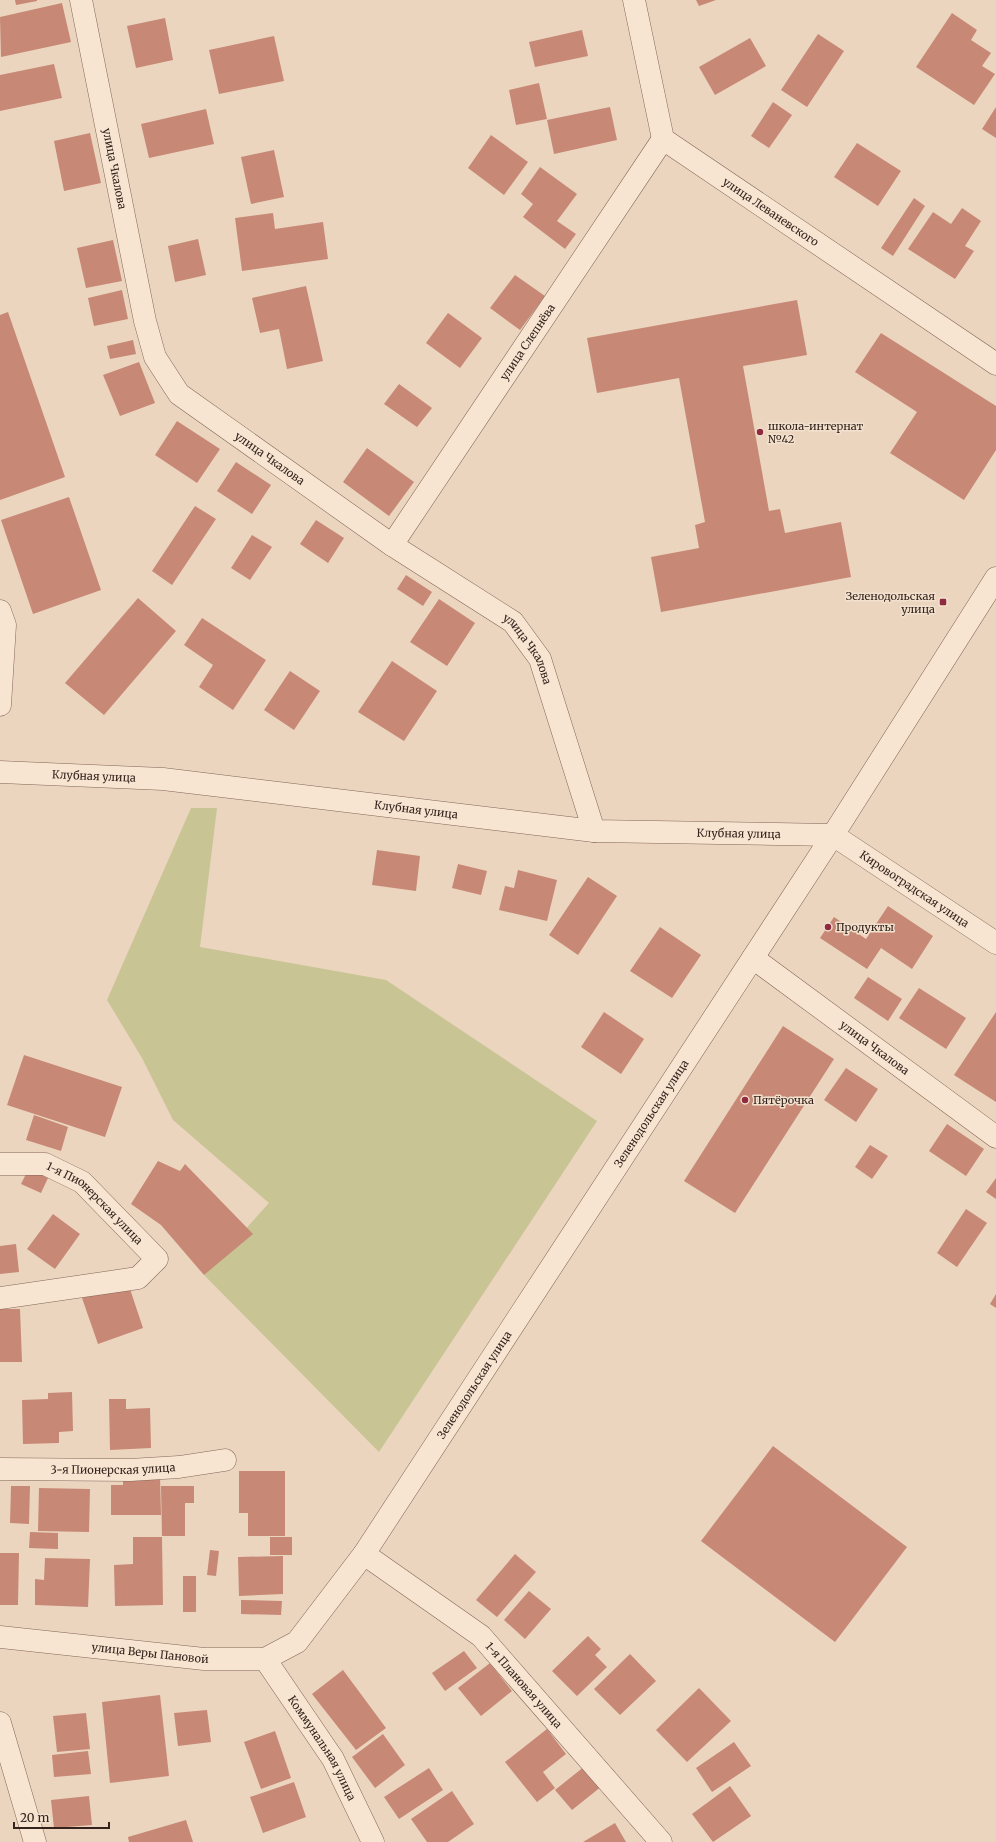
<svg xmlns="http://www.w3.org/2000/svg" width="996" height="1842" font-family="Merriweather,serif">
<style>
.green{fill:#c8c494}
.building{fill:#c88876}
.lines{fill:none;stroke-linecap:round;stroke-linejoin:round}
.minor-casing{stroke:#836658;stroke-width:23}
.minor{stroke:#f7e4d1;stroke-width:22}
.poi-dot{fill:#8f2b40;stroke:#f3e1ce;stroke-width:1.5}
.labels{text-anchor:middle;stroke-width:3;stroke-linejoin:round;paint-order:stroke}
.street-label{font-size:11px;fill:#33231c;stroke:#f3e1ce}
.poi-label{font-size:11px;fill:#33231c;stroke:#f3e1ce;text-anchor:start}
</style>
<rect width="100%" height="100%" fill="#ebd5bf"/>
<path class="green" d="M191,808H217L200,947L386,980L597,1121L379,1452L204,1275L269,1203L173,1120L142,1058L107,1000Z"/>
<g class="building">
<path d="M15,0H37V1L16,5Z"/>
<path d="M696,0H716L699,6Z"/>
<path d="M62,3L71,42L1,57L0,17Z"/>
<path d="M952,13L977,30L971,40L991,53L982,66L995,74L974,105L916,67Z"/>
<path d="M165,18L173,60L136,68L127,26Z"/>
<path d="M582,30L588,56L535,67L529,42Z"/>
<path d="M818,34L844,51L807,107L781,90Z"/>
<path d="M274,36L284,81L219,94L209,50Z"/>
<path d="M750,38L766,66L715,95L699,67Z"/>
<path d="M54,64L62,98L0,111V75Z"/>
<path d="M539,83L547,119L516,125L509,90Z"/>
<path d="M773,102L792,115L769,148L751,136Z"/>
<path d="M610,107L617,140L554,154L547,120Z"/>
<path d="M996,107V138L982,129Z"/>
<path d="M206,109L214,144L149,158L141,124Z"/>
<path d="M90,133L101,183L64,191L54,141Z"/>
<path d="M491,135L528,162L504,195L468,168Z"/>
<path d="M857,143L901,171L878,206L834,177Z"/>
<path d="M274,150L284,197L251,204L241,157Z"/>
<path d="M540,167L577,194L557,221L576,234L565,249L523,217L533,204L521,194Z"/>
<path d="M914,198L925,206L893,256L881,248Z"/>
<path d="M962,208L981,221L965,246L974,251L955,279L908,249L933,212L951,224Z"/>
<path d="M273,213L275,229L323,222L328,259L242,271L235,218Z"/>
<path d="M198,239L206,275L175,282L168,246Z"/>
<path d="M113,240L122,281L86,288L77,248Z"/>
<path d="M515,275L545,296L520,330L490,308Z"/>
<path d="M306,286L323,361L287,369L279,329L260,333L252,298Z"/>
<path d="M122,290L128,319L94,326L88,298Z"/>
<path d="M797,300L807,355L743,366L769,511L780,509L785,533L841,522L851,577L661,612L651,557L699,548L695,525L705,522L679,378L597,393L587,338Z"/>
<path d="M8,312L65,477L0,500V315Z"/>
<path d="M448,313L482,338L460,368L426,343Z"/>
<path d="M881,333L996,406V450L964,500L890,453L917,412L855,372Z"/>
<path d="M133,340L136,354L110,359L107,346Z"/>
<path d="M139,362L155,403L120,416L103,375Z"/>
<path d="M399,384L432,408L417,427L384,404Z"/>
<path d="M177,421L220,449L197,483L155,455Z"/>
<path d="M367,448L414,482L389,516L343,482Z"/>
<path d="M236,462L271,485L252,514L217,491Z"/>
<path d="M69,497L101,590L33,614L1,520Z"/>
<path d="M195,506L216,519L172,585L152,571Z"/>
<path d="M316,520L344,538L328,563L300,544Z"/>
<path d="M252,535L272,547L250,580L231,568Z"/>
<path d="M406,575L432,592L423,606L397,589Z"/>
<path d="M138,598L176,631L104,715L65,683Z"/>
<path d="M439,599L475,623L447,666L410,642Z"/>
<path d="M202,618L266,660L233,710L199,687L213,665L184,645Z"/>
<path d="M392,661L437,691L404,741L358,712Z"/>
<path d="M290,671L320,691L294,730L264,710Z"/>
<path d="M377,850L420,856L416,891L372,885Z"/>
<path d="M458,864L487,871L481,895L452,888Z"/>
<path d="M518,870L557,880L547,921L499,910L505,886L514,888Z"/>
<path d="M588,877L617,896L578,955L549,935Z"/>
<path d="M888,906L933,936L912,969L881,948L867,969L820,938L834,917L866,939Z"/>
<path d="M660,927L701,955L672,998L630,971Z"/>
<path d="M868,977L902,999L888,1021L854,998Z"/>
<path d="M919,988L966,1018L946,1049L899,1018Z"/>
<path d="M604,1012L644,1039L621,1074L581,1047Z"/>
<path d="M996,1012V1102L954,1075Z"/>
<path d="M783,1026L834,1059L735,1213L684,1181Z"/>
<path d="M24,1055L122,1087L105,1137L7,1105Z"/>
<path d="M846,1068L878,1089L856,1122L824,1100Z"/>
<path d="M34,1115L68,1127L61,1151L26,1140Z"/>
<path d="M947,1124L984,1149L966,1176L929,1151Z"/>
<path d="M870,1145L888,1156L872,1179L855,1167Z"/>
<path d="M158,1161L180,1171L185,1164L253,1234L204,1275L161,1225L131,1204Z"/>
<path d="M29,1168L48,1178L41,1193L21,1184Z"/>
<path d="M996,1178V1199L986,1192Z"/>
<path d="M966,1209L987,1223L957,1267L937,1253Z"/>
<path d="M53,1214L80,1234L55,1269L27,1249Z"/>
<path d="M16,1244L19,1272L0,1274V1246Z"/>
<path d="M128,1283L143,1328L98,1344L82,1298Z"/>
<path d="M996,1294V1308L990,1304Z"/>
<path d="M0,1309H20L22,1362H0Z"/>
<path d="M72,1392L73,1431L59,1432V1443L23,1444L22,1400L48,1399V1393Z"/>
<path d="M109,1399H126V1409L150,1408L151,1448L110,1450Z"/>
<path d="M773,1446L907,1547L835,1642L701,1541Z"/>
<path d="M239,1471H285V1536H248V1513H239Z"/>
<path d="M123,1476H160L161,1515H111V1485H123Z"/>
<path d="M11,1486H30L29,1524L10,1523Z"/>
<path d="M161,1486H194V1503H185V1536H162Z"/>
<path d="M39,1488L90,1489L89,1532L38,1531Z"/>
<path d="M30,1532L58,1533V1549L29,1548Z"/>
<path d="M133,1537H162L163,1605L115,1606L114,1565L133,1564Z"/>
<rect x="270" y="1537" width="22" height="18"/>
<path d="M210,1550L219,1551L216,1576L207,1575Z"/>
<path d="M0,1553H19L18,1605H0Z"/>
<path d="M515,1554L536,1572L497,1617L476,1600Z"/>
<path d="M283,1556V1594L239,1596L238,1557Z"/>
<path d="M45,1558L90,1559L88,1607L35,1605V1579L44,1580Z"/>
<rect x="183" y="1576" width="13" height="36"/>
<path d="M529,1591L551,1609L525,1639L504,1620Z"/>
<path d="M241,1600L282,1601L281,1615L241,1614Z"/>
<path d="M588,1636L601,1649L595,1655L607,1667L577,1696L552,1671Z"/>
<path d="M464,1651L477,1668L445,1691L432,1673Z"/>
<path d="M630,1654L656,1681L620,1715L594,1689Z"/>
<path d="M490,1663L512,1691L481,1716L458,1688Z"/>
<path d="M343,1670L386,1728L356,1750L312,1694Z"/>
<path d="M699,1688L731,1721L687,1762L656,1730Z"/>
<path d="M160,1695L169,1776L110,1783L102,1702Z"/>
<path d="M207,1710L211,1742L178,1746L174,1713Z"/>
<path d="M86,1713L90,1749L57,1752L53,1716Z"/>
<path d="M547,1729L566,1754L543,1772L555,1788L537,1802L505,1762Z"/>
<path d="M275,1731L291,1778L261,1789L244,1742Z"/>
<path d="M383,1734L405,1765L375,1788L352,1757Z"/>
<path d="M734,1742L751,1766L712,1792L696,1768Z"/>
<path d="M88,1751L91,1774L54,1777L52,1755Z"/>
<path d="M585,1766L602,1786L572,1810L555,1790Z"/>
<path d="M429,1768L443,1790L399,1819L384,1797Z"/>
<path d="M294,1782L306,1817L263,1833L250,1797Z"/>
<path d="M730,1786L751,1816L713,1842L692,1814Z"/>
<path d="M452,1791L474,1824L448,1842H427L411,1819Z"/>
<path d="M89,1796L92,1825L54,1828L51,1800Z"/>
<path d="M186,1820L193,1842H129L128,1837Z"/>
<path d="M615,1823L626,1842H583Z"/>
</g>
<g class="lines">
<defs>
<g id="minor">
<path id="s1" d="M81,0L145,321L155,357L179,394L392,545L513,622L540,659L594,831"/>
<path id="s2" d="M634,0L663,139L996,364"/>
<path id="s3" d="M392,545L663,139"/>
<path d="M0,611L5,625L0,705"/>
<path id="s4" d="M0,772L163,779L594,831L833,835L996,943"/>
<path id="s5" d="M753,958L996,1137"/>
<path id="s6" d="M0,1164H45L82,1182L157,1259L138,1278L0,1298"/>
<path id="s7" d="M0,1469L130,1470L179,1467L225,1460"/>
<path id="s8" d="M364,1554L481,1636L661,1842"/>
<path id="s9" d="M0,1637L204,1659H265L297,1642L364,1554L833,835L996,578"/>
<path id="s10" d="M265,1659L333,1759L373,1842"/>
<path d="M0,1723L35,1842"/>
</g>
</defs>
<use href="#minor" class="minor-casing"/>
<use href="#minor" class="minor"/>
</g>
<g class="poi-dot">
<circle cx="760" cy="432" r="4"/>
<rect x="939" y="598" width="8" height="8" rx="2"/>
<circle cx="828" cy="927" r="4"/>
<circle cx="745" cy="1100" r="4"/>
</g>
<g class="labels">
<g class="street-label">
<text dy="4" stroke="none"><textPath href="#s1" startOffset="172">улица Чкалова</textPath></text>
<text dy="4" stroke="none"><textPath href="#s2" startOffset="272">улица Леваневского</textPath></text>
<text dy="4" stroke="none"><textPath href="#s3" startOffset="244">улица Слепнёва</textPath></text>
<text dy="4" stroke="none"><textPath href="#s1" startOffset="520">улица Чкалова</textPath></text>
<text dy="4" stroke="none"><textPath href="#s1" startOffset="844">улица Чкалова</textPath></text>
<text dy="4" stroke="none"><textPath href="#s4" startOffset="94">Клубная улица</textPath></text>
<text dy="4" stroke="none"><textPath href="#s4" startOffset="418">Клубная улица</textPath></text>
<text dy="4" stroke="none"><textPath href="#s4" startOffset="742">Клубная улица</textPath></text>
<text dy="4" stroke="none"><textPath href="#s4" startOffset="934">Кировоградская улица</textPath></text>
<text dy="4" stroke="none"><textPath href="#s5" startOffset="151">улица Чкалова</textPath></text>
<text dy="4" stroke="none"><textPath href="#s9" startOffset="939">Зеленодольская улица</textPath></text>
<text dy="4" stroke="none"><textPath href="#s6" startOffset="109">1-я Пионерская улица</textPath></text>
<text dy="4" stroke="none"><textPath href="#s9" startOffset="615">Зеленодольская улица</textPath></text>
<text dy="4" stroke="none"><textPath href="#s7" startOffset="113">3-я Пионерская улица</textPath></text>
<text dy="4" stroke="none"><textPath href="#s9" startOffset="151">улица Веры Пановой</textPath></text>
<text dy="4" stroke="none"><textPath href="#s8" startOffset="208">1-я Плановая улица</textPath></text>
<text dy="4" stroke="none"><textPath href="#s10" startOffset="106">Коммунальная улица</textPath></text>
</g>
<g class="poi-label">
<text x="768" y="430">школа-интернат<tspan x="768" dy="13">№42</tspan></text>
<text x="935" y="600" text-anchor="end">Зеленодольская<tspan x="935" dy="13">улица</tspan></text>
<text x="836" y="931">Продукты</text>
<text x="753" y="1104">Пятёрочка</text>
</g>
</g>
<path d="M14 1822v6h95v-6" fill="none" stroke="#33231c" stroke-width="2"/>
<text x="20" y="1822" font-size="12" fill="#33231c" stroke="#f3e1ce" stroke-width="3" paint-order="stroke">20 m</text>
</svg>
